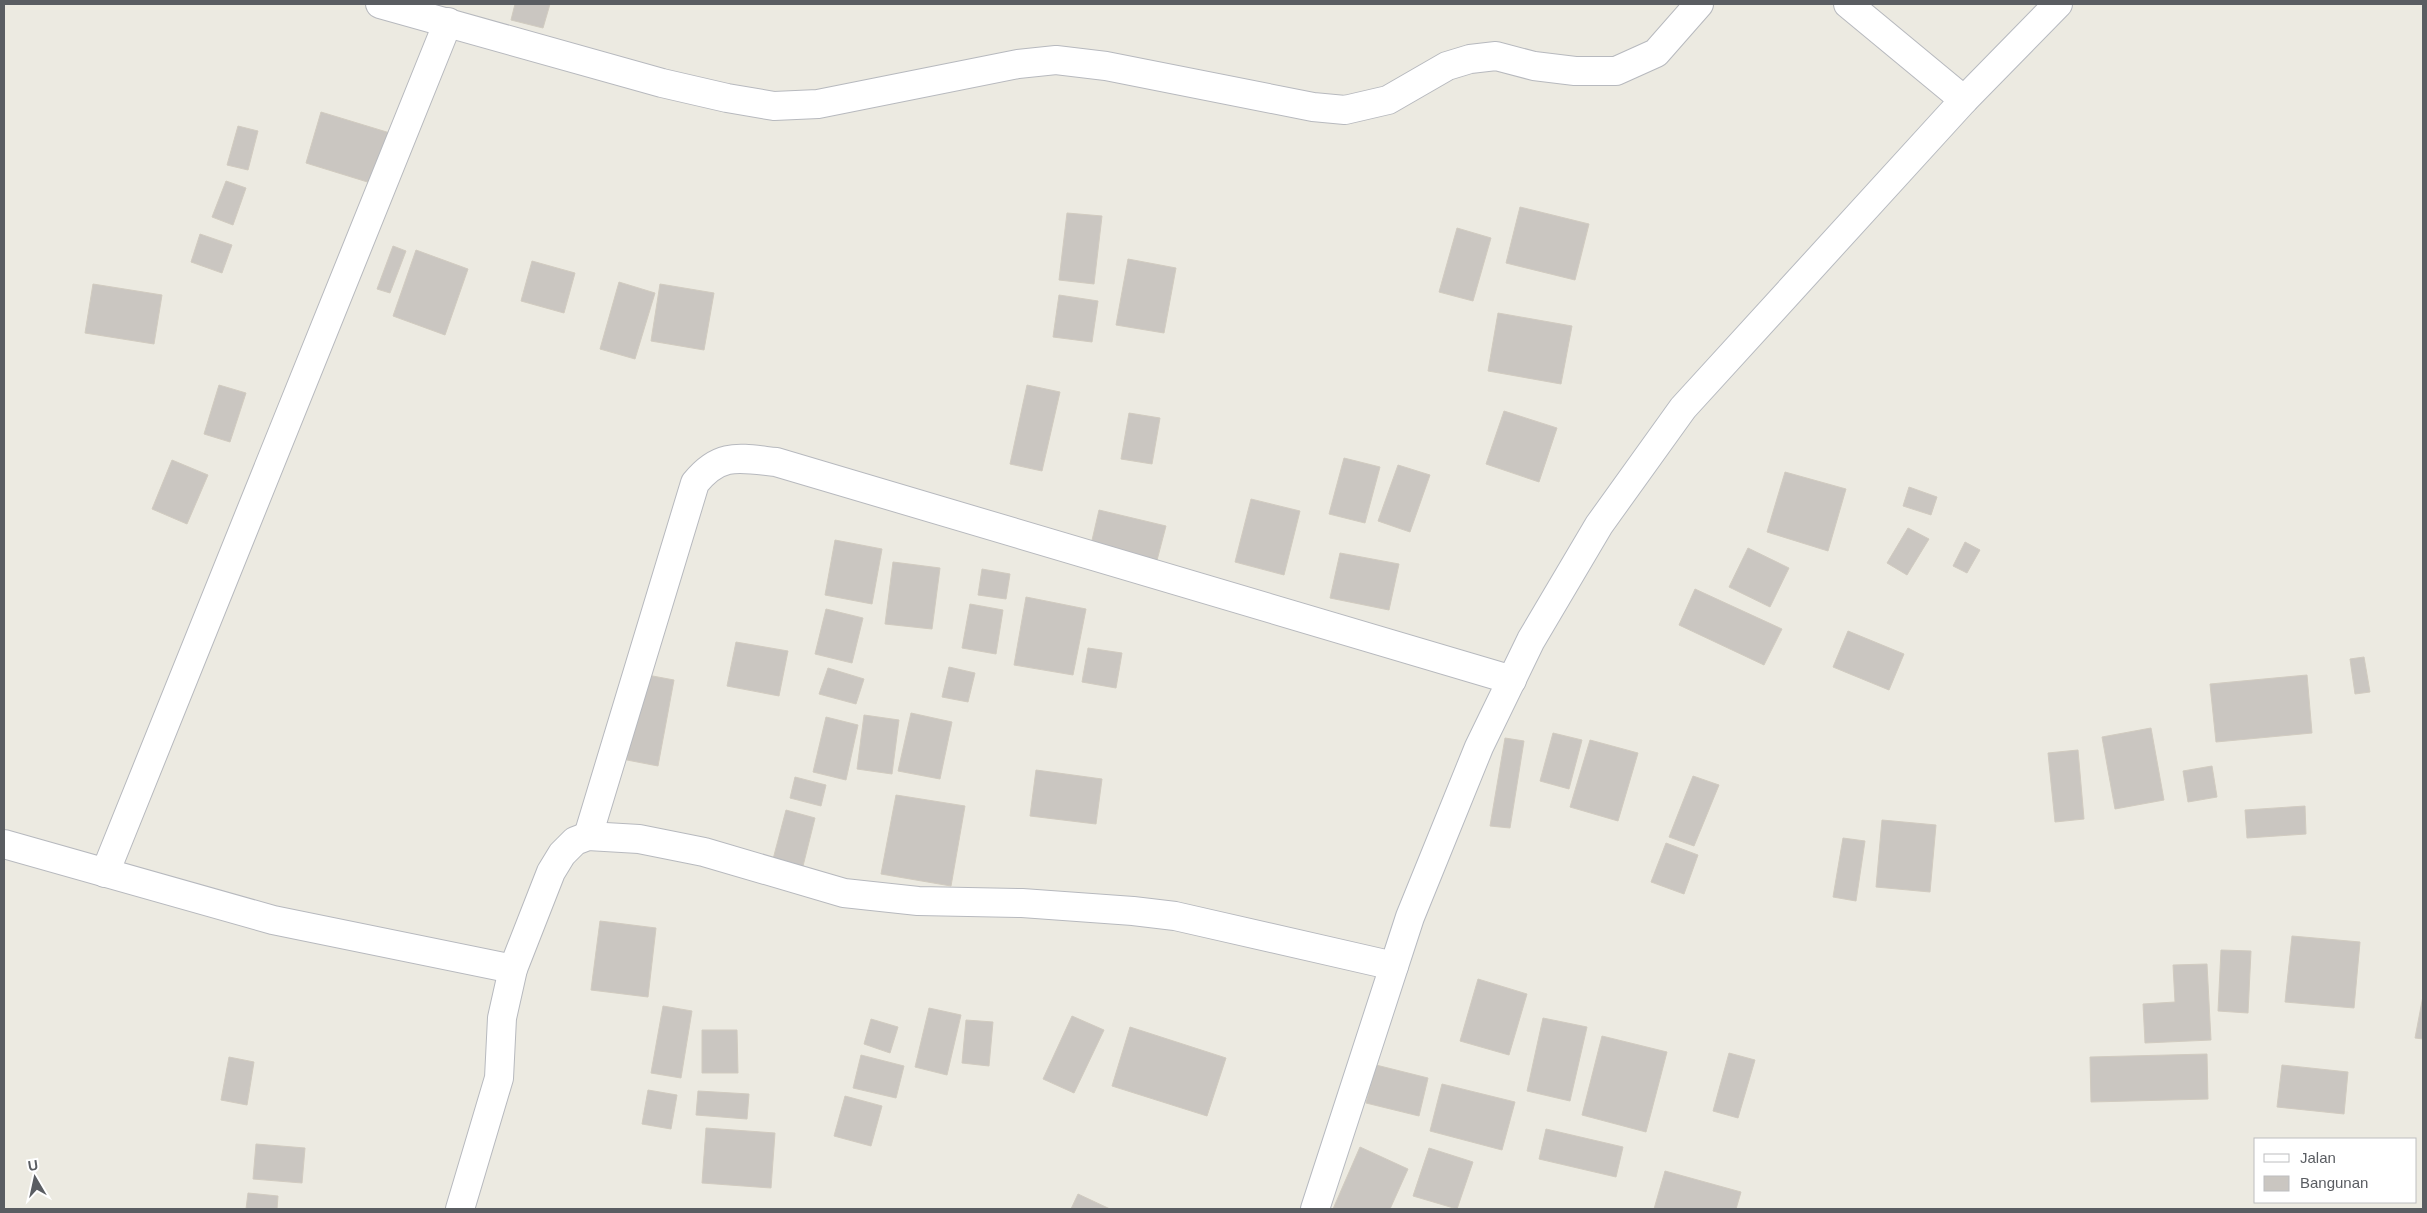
<svg xmlns="http://www.w3.org/2000/svg" width="2427" height="1213" font-family="Helvetica,sans-serif">
<style>
.building{fill:#cac6c1;stroke:#d1cbc0}
.lines{fill:none;stroke-linecap:round;stroke-linejoin:round}
.minor-casing{stroke:#b7b9be;stroke-width:30}
.secondary-casing{stroke:#b7bac0;stroke-width:30}
.minor{stroke:#fff;stroke-width:28}
.secondary{stroke:#fff;stroke-width:28}
</style>
<rect width="100%" height="100%" fill="#eceae1"/>
<g class="building">
<path d="M515,4H550L543,28L511,20Z"/>
<path d="M321,112L390,133L374,184L306,163Z"/>
<path d="M238,126L258,131L248,170L227,165Z"/>
<path d="M226,181L246,188L233,225L212,217Z"/>
<path d="M1520,207L1589,224L1575,280L1506,263Z"/>
<path d="M1067,213L1102,216L1094,284L1059,280Z"/>
<path d="M1457,228L1491,238L1473,301L1439,292Z"/>
<path d="M200,234L232,245L222,273L191,262Z"/>
<path d="M393,246L406,251L390,293L377,289Z"/>
<path d="M416,250L468,269L445,335L393,316Z"/>
<path d="M1128,259L1176,268L1164,333L1116,325Z"/>
<path d="M532,261L575,273L564,313L521,301Z"/>
<path d="M619,282L655,293L635,359L600,349Z"/>
<path d="M93,284L162,295L154,344L85,333Z"/>
<path d="M660,284L714,293L704,350L651,341Z"/>
<path d="M1059,295L1098,301L1092,342L1053,337Z"/>
<path d="M1498,313L1572,326L1561,384L1488,371Z"/>
<path d="M219,385L246,393L230,442L204,434Z"/>
<path d="M1027,385L1060,392L1042,471L1010,464Z"/>
<path d="M1504,411L1557,428L1539,482L1486,464Z"/>
<path d="M1129,413L1160,418L1152,464L1121,459Z"/>
<path d="M1344,458L1380,467L1365,523L1329,514Z"/>
<path d="M172,460L208,475L187,524L152,509Z"/>
<path d="M1398,465L1430,475L1410,532L1378,521Z"/>
<path d="M1785,472L1846,489L1828,551L1767,532Z"/>
<path d="M1909,487L1937,497L1931,515L1903,506Z"/>
<path d="M1251,499L1300,511L1284,575L1235,562Z"/>
<path d="M1099,510L1166,526L1156,564L1090,549Z"/>
<path d="M1908,528L1929,539L1907,575L1887,563Z"/>
<path d="M835,540L882,549L872,604L825,595Z"/>
<path d="M1965,542L1980,550L1967,573L1953,566Z"/>
<path d="M1748,548L1789,568L1770,607L1729,587Z"/>
<path d="M1340,553L1399,564L1389,610L1330,598Z"/>
<path d="M893,562L940,568L932,629L885,624Z"/>
<path d="M982,569L1010,574L1006,599L978,595Z"/>
<path d="M1695,589L1782,629L1764,665L1679,625Z"/>
<path d="M1026,597L1086,609L1073,675L1014,665Z"/>
<path d="M970,604L1003,610L996,654L962,648Z"/>
<path d="M826,609L863,618L852,663L815,654Z"/>
<path d="M1848,631L1904,654L1889,690L1833,667Z"/>
<path d="M736,642L788,651L779,696L727,686Z"/>
<path d="M1088,648L1122,653L1116,688L1082,682Z"/>
<path d="M2364,657L2370,692L2355,694L2350,659Z"/>
<path d="M949,667L975,673L968,702L942,697Z"/>
<path d="M828,668L864,679L856,704L819,694Z"/>
<path d="M642,674L674,680L658,766L627,760Z"/>
<path d="M2307,675L2312,733L2216,742L2210,684Z"/>
<path d="M911,713L952,722L940,779L898,771Z"/>
<path d="M864,715L899,720L892,774L857,769Z"/>
<path d="M826,717L858,725L846,780L813,772Z"/>
<path d="M2151,728L2164,800L2115,809L2102,737Z"/>
<path d="M1553,733L1582,740L1569,789L1540,781Z"/>
<path d="M1505,738L1524,741L1510,828L1490,826Z"/>
<path d="M1590,740L1638,753L1618,821L1570,807Z"/>
<path d="M2078,750L2084,819L2055,822L2048,753Z"/>
<path d="M2212,766L2217,797L2188,802L2183,771Z"/>
<path d="M1036,770L1102,779L1096,824L1030,816Z"/>
<path d="M1693,776L1719,785L1694,846L1669,837Z"/>
<path d="M795,777L826,785L821,806L790,798Z"/>
<path d="M896,795L965,806L951,886L881,874Z"/>
<path d="M2305,806L2306,834L2247,838L2245,810Z"/>
<path d="M786,810L815,818L802,870L772,863Z"/>
<path d="M1882,820L1936,825L1930,892L1876,887Z"/>
<path d="M1843,838L1865,841L1856,901L1833,897Z"/>
<path d="M1666,843L1698,855L1684,894L1651,882Z"/>
<path d="M600,921L656,928L648,997L591,990Z"/>
<path d="M2292,936L2360,942L2354,1008L2285,1002Z"/>
<path d="M2221,950L2251,951L2248,1013L2218,1011Z"/>
<path d="M2207,964L2211,1040L2145,1043L2143,1004L2175,1002L2173,965Z"/>
<path d="M1478,979L1527,994L1509,1055L1460,1041Z"/>
<path d="M2423,996V1039L2415,1038Z"/>
<path d="M663,1006L692,1011L681,1078L651,1073Z"/>
<path d="M929,1008L961,1015L947,1075L915,1067Z"/>
<path d="M1072,1016L1104,1030L1074,1093L1043,1079Z"/>
<path d="M1543,1018L1587,1027L1570,1101L1527,1091Z"/>
<path d="M871,1019L898,1027L890,1053L864,1044Z"/>
<path d="M966,1020L993,1022L989,1066L962,1063Z"/>
<path d="M1130,1027L1226,1058L1207,1116L1112,1086Z"/>
<path d="M702,1030H737L738,1073H702Z"/>
<path d="M1602,1036L1667,1052L1646,1132L1582,1115Z"/>
<path d="M1729,1053L1755,1060L1738,1118L1713,1111Z"/>
<path d="M2207,1054L2208,1099L2091,1102L2090,1057Z"/>
<path d="M861,1055L904,1066L896,1098L853,1088Z"/>
<path d="M229,1057L254,1062L247,1105L221,1100Z"/>
<path d="M1376,1065L1428,1078L1419,1116L1366,1103Z"/>
<path d="M2282,1065L2348,1072L2344,1114L2277,1107Z"/>
<path d="M1442,1084L1515,1102L1502,1150L1430,1131Z"/>
<path d="M648,1090L677,1095L671,1129L642,1124Z"/>
<path d="M698,1091L749,1094L747,1119L696,1115Z"/>
<path d="M845,1096L882,1106L871,1146L834,1136Z"/>
<path d="M706,1128L775,1133L771,1188L702,1183Z"/>
<path d="M1546,1129L1623,1147L1616,1177L1539,1159Z"/>
<path d="M256,1144L305,1148L302,1183L253,1179Z"/>
<path d="M1360,1147L1408,1169L1390,1209H1333Z"/>
<path d="M1429,1148L1473,1162L1457,1209L1413,1196Z"/>
<path d="M1665,1171L1741,1192L1736,1209H1654Z"/>
<path d="M248,1193L278,1196L277,1209H246Z"/>
<path d="M1078,1194L1110,1209H1071Z"/>
</g>
<g class="lines">
<defs>
<g id="minor">
<path d="M380,4L662,83L727,98L774,106L818,104L1018,64L1056,60L1106,66L1313,107L1345,110L1388,100L1447,66L1470,59L1496,56L1534,66L1575,71H1616L1656,53L1699,4"/>
<path d="M1848,4L1964,100"/>
<path d="M588,836L695,483C720,452 739,458 776,462L1512,680"/>
<path d="M4,844L273,920L513,969"/>
<path d="M105,873L448,22"/>
<path d="M460,1209L499,1078L502,1018L513,969L551,872L562,854L575,841L588,836L639,839L704,852L844,893L918,901L1022,903L1133,911L1175,916L1394,966"/>
</g>
<path id="secondary" d="M1315,1209L1410,917L1479,747L1531,640L1599,525L1683,408L1964,100L2058,4"/>
</defs>
<use href="#minor" class="minor-casing"/>
<use href="#secondary" class="secondary-casing"/>
<use href="#minor" class="minor"/>
<use href="#secondary" class="secondary"/>
</g>
<rect width="2427" height="1213" fill="none" stroke="#5a5d62" stroke-width="10"/>
<rect x="2254" y="1138" width="162" height="65" fill="#ffffff" stroke="#bdbec0"/>
<rect x="2264" y="1154" width="25" height="8" fill="#ffffff" stroke="#bdbec0"/>
<text x="2300" y="1163" font-size="15" fill="#5a5d62">Jalan</text>
<rect x="2264" y="1176" width="25" height="15" fill="#cac6c1" stroke="#bdbec0"/>
<text x="2300" y="1188" font-size="15" fill="#5a5d62">Bangunan</text>
<g transform="translate(35 1178) rotate(351)" stroke="#ffffff" stroke-width="4" paint-order="stroke">
<path d="M0-4L9 19L0 12L-9 19Z" fill="#5a5d62"/>
<text y="-8" font-size="14" font-weight="bold" text-anchor="middle" fill="#5a5d62">U</text>
</g>
</svg>
